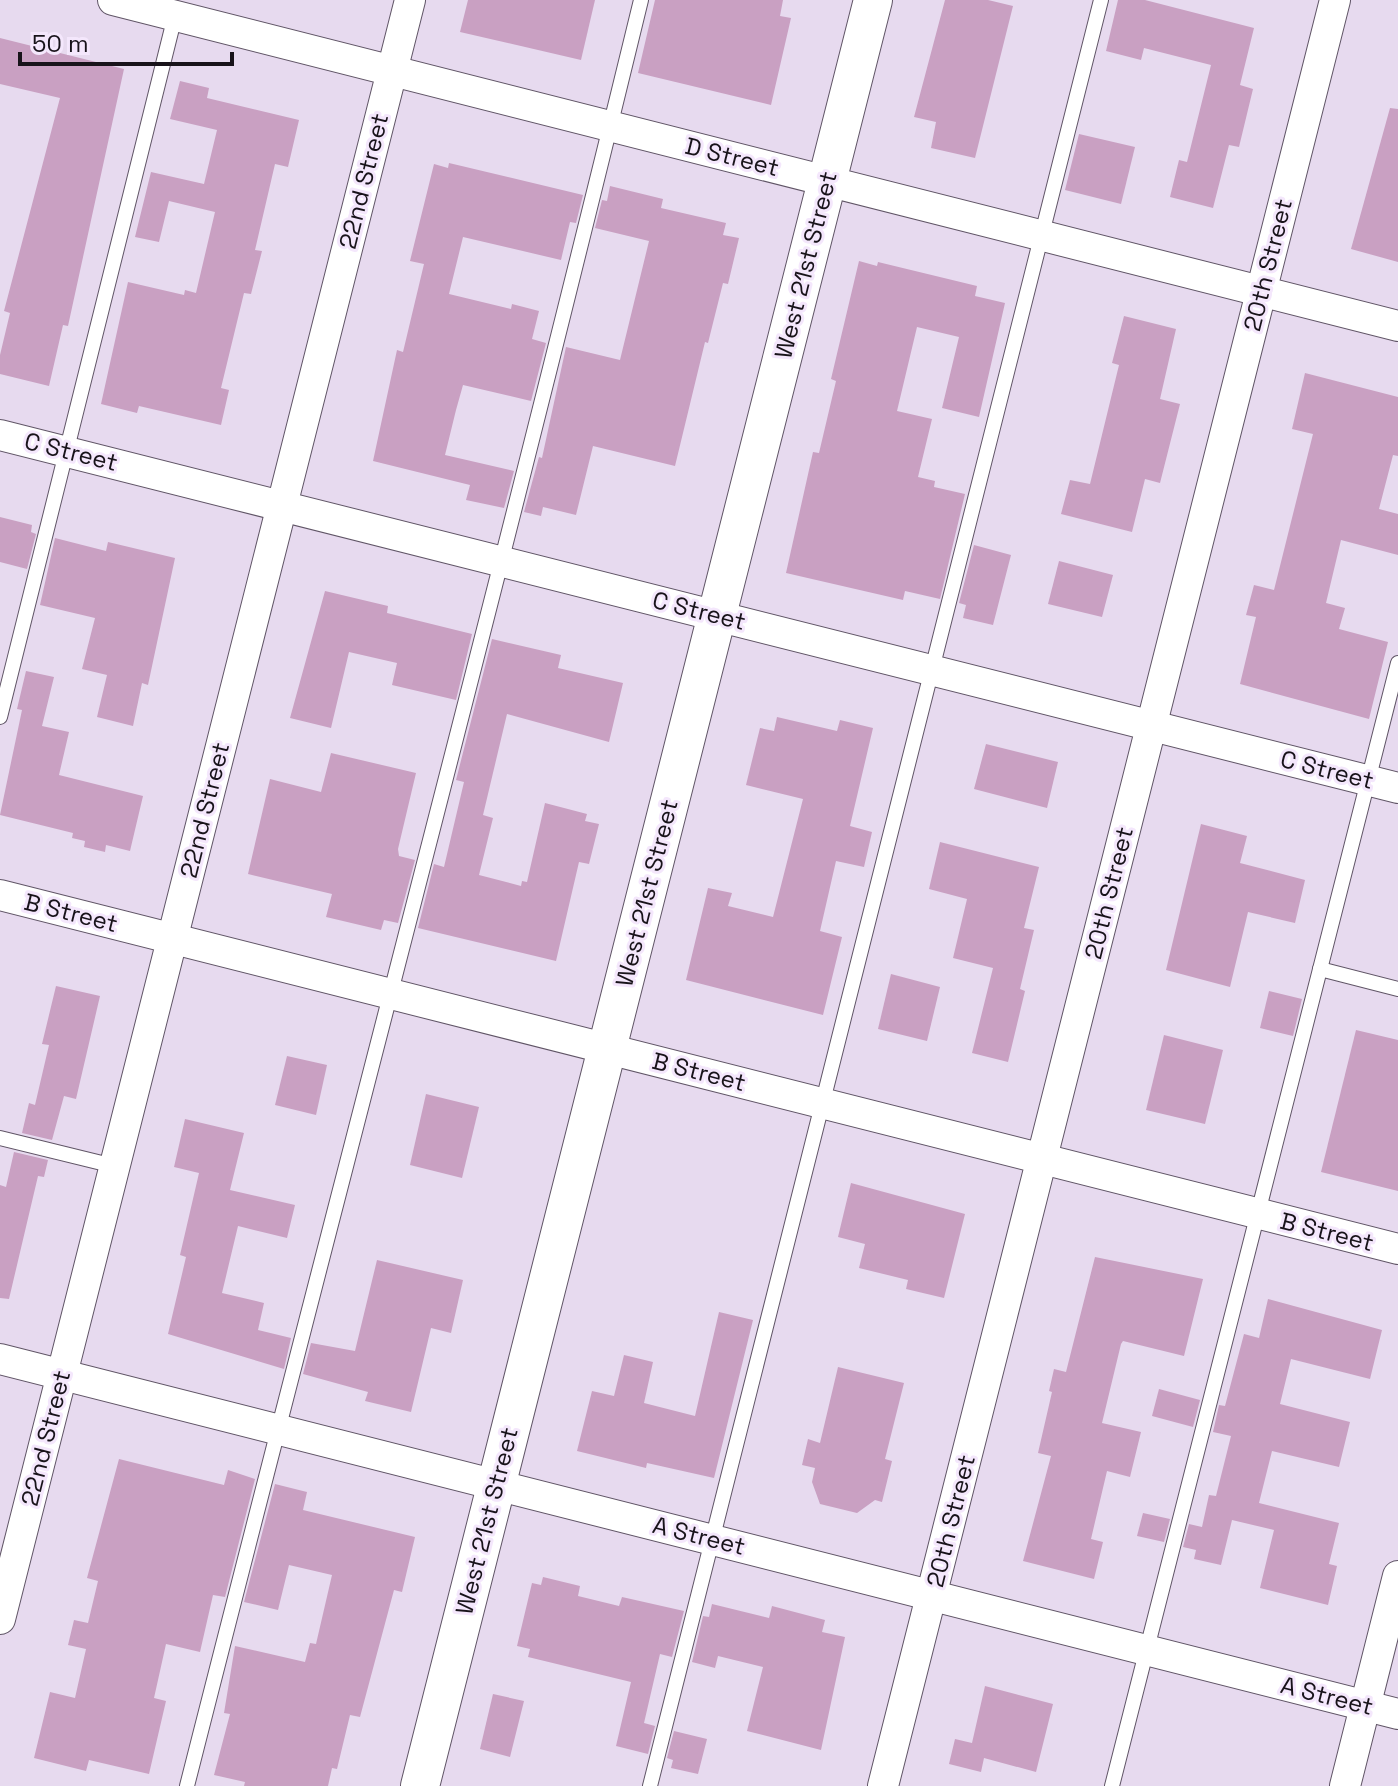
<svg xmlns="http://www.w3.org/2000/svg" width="1398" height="1786" font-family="'Space Grotesk',sans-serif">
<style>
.building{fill:#c9a0c2}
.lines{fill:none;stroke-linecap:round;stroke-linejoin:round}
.service-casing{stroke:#605566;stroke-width:16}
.minor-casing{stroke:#605566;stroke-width:32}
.tertiary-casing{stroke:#605566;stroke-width:40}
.service{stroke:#fff;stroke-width:14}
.minor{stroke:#fff;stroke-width:30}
.tertiary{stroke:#fff;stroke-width:38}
.labels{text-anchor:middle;stroke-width:6;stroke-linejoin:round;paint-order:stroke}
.street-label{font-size:24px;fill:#18131a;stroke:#f4e7fc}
</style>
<rect width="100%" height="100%" fill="#e7daef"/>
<g class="building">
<path d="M468,0H595L581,60L460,32Z"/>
<path d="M655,0H783L780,16L791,18L771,105L638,73Z"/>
<path d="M945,0H988L1013,6L975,158L931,148L936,122L914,117Z"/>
<path d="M1118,0H1145L1254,28L1240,85L1253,89L1239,147L1229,145L1213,208L1170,197L1179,160L1187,162L1211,65L1144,48L1141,60L1106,51Z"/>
<path d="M0,38L124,69L68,326L63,325L49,386L0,374V355L10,313L4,311L60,98L0,84Z"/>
<path d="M180,81L209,88L207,98L299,120L288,167L275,164L255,250L262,251L251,294L244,293L221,388L229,390L221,425L139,406L137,413L101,404L128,282L184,295L185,290L196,293L215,212L169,201L159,242L135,237L151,172L204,184L217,130L170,119Z"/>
<path d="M1390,108L1398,109V262L1351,249Z"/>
<path d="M1079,134L1135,147L1121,204L1065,190Z"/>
<path d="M449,163L583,195L576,223L570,222L561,260L463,237L449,294L511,309L512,304L539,311L532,339L546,343L531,401L463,385L456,410L445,455L514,471L504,508L466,500L470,485L373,461L397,350L403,352L424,264L410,261L434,164L448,168Z"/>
<path d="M610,186L663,199L661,208L726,223L723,235L739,238L728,284L723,283L708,343L705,342L675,466L593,446L576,515L543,507L541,516L524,512L539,457L542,458L566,347L620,360L649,241L595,228L602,200L607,201Z"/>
<path d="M859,261L877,266L878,262L977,286L975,296L1005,303L979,417L942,408L959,337L917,327L897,411L932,419L918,477L935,481L934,487L965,494L940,599L905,591L903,600L786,573L813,452L819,453L836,381L831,379Z"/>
<path d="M1124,316L1176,329L1160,399L1180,404L1160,483L1145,479L1132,532L1061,514L1070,480L1090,484L1119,365L1112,363Z"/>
<path d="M1305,373L1398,397V456L1393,455L1379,509L1398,514V555L1341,540L1326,603L1345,608L1339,629L1388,642L1369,719L1240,684L1256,617L1246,615L1254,585L1274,590L1313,434L1292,429Z"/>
<path d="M0,517L32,525L31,532L36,534L27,569L0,562Z"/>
<path d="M55,538L106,551L108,542L175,558L148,685L142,683L133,726L97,717L107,675L82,669L95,618L40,605Z"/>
<path d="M974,545L1011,555L993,625L963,618L966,605L959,603Z"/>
<path d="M1059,561L1113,575L1102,617L1048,604Z"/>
<path d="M325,591L388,606L387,613L472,634L456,700L392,685L397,663L349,652L331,728L290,718Z"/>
<path d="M492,639L561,655L558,668L623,683L609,742L507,714L483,815L493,818L479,875L521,886L522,881L527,882L545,803L587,814L585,821L599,824L589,864L579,862L556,961L418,928L434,864L444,867L464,782L456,780Z"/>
<path d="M26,671L54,677L42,726L69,732L59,775L143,796L130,851L106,845L105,852L84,847L85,841L72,838L73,833L0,815L22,710L17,709Z"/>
<path d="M777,717L837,731L840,720L873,728L850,826L872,832L864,867L836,861L820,931L842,937L823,1015L686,980L708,888L732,893L728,906L773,917L803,799L746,785L760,728L774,731Z"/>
<path d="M986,744L1058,762L1047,808L974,789Z"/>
<path d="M331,753L416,773L398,849L399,856L415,860L398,923L384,920L381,930L326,917L332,894L248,874L270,779L321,792Z"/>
<path d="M1201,824L1247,836L1240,863L1305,880L1295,923L1248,912L1230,987L1166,970Z"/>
<path d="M940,842L1039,867L1024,928L1034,930L1020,989L1025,991L1008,1062L972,1053L993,968L953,958L967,899L929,889Z"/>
<path d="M891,974L940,987L927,1041L878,1029Z"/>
<path d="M56,986L100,996L76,1099L64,1096L52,1140L22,1133L29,1103L35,1105L49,1045L42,1044Z"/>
<path d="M1269,991L1302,999L1293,1036L1260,1028Z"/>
<path d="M1356,1030L1398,1040V1191L1321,1172Z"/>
<path d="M1164,1035L1223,1050L1205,1124L1146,1110Z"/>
<path d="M287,1056L327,1065L316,1115L275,1105Z"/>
<path d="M426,1094L479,1107L462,1178L410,1165Z"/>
<path d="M185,1119L244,1133L230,1190L295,1205L287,1238L238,1226L222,1293L264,1303L258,1330L291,1338L284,1369L168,1334L186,1257L180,1255L199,1173L174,1167Z"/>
<path d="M14,1152L48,1160L44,1177L38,1176L9,1299L0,1298V1185L6,1187Z"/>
<path d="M851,1183L965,1214L944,1298L906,1289L908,1280L859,1268L865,1244L838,1237Z"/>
<path d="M1095,1257L1203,1279L1184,1356L1123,1341L1121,1344L1102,1423L1141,1432L1130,1477L1107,1471L1091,1539L1103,1542L1094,1579L1023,1561L1051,1456L1038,1453L1052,1392L1049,1391L1054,1369L1066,1372Z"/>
<path d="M377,1260L463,1280L451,1333L431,1328L411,1412L365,1401L368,1392L303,1374L311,1343L355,1351Z"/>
<path d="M1268,1299L1382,1330L1370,1379L1291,1359L1280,1404L1350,1422L1339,1467L1272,1451L1259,1503L1339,1523L1329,1564L1337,1566L1328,1605L1260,1588L1274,1530L1232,1520L1221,1565L1194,1559L1196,1550L1183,1547L1189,1524L1202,1527L1209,1495L1216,1496L1231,1436L1213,1432L1219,1405L1225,1406L1244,1334L1259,1338Z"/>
<path d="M719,1312L753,1320L714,1478L647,1463L646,1468L577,1451L592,1391L614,1396L624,1355L653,1362L644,1403L695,1416Z"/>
<path d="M838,1367L904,1383L885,1459L892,1461L882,1502L875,1500L857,1513L820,1504L812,1482L815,1468L802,1465L808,1439L820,1443Z"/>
<path d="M1159,1389L1200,1400L1193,1427L1152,1416Z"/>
<path d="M119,1459L224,1485L228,1470L255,1479L225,1597L213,1595L200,1652L166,1644L154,1698L166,1701L149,1774L89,1760L86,1771L34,1758L50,1692L75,1698L86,1649L68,1645L74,1620L88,1623L98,1581L87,1578Z"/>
<path d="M275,1484L307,1492L303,1510L415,1537L402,1592L394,1590L360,1717L350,1715L337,1769L332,1768L328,1786H244L245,1782L214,1775L230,1714L224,1713L235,1646L305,1662L310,1643L316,1644L332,1575L289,1565L278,1610L244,1602Z"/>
<path d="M1143,1513L1170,1519L1164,1542L1137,1536Z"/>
<path d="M543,1577L580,1586L578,1596L619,1606L622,1597L684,1611L672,1657L660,1654L644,1723L655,1726L648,1754L616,1746L631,1682L528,1657L530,1649L517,1646L532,1583L541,1585Z"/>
<path d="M712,1604L769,1618L772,1606L825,1620L822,1632L845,1637L821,1750L747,1731L763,1667L718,1656L715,1668L692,1662L703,1616L709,1617Z"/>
<path d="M985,1686L1053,1704L1036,1772L984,1758L981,1772L949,1764L955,1739L972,1743Z"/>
<path d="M493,1694L524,1701L510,1757L480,1749Z"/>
<path d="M674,1731L707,1739L698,1774L671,1768L673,1760L667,1758Z"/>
</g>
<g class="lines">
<defs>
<g id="service">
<path d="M0,717L175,16"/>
<path d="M1320,969L1398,989"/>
<path d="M0,1138L114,1166"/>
<path d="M187,1786C338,1191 496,597 641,0"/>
<path d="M650,1786L1101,0"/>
<path d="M1112,1786L1398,663"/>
</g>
<g id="minor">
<path d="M113,0L1398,326"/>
<path d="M0,435L1398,788"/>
<path d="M0,895L1398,1249"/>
<path d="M0,1359L1398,1714"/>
<path d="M0,1619L410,0"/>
<path d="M883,1786L1335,0"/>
<path d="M1345,1786L1398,1576"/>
</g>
<path id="tertiary" d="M420,1786L873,0"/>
</defs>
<use href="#service" class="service-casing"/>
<use href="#minor" class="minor-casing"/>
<use href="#tertiary" class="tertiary-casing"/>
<use href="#service" class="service"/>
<use href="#minor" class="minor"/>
<use href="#tertiary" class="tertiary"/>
</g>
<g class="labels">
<g class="street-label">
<text transform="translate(732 157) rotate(14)" y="8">D Street</text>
<text transform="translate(364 181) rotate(-76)" y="8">22nd Street</text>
<text transform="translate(806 265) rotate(-76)" y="8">West 21st Street</text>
<text transform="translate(1268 265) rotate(-76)" y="8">20th Street</text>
<text transform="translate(71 452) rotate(14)" y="8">C Street</text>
<text transform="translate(699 611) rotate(14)" y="8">C Street</text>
<text transform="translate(1327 770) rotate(14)" y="8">C Street</text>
<text transform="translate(205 810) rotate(-76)" y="8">22nd Street</text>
<text transform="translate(647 893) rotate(-76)" y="8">West 21st Street</text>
<text transform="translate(1109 893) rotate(-76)" y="8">20th Street</text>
<text transform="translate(71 913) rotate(14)" y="8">B Street</text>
<text transform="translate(699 1072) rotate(14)" y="8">B Street</text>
<text transform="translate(1327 1232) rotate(14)" y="8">B Street</text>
<text transform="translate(46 1438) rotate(-76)" y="8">22nd Street</text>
<text transform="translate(487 1521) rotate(-76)" y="8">West 21st Street</text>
<text transform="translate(951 1521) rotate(-76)" y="8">20th Street</text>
<text transform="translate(699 1536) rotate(14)" y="8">A Street</text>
<text transform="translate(1327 1696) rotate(14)" y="8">A Street</text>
</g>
</g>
<path d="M20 52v12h212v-12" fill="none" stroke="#18131a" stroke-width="4"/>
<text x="32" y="52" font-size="24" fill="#18131a" stroke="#f4e7fc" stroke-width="6" paint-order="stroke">50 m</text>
</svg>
